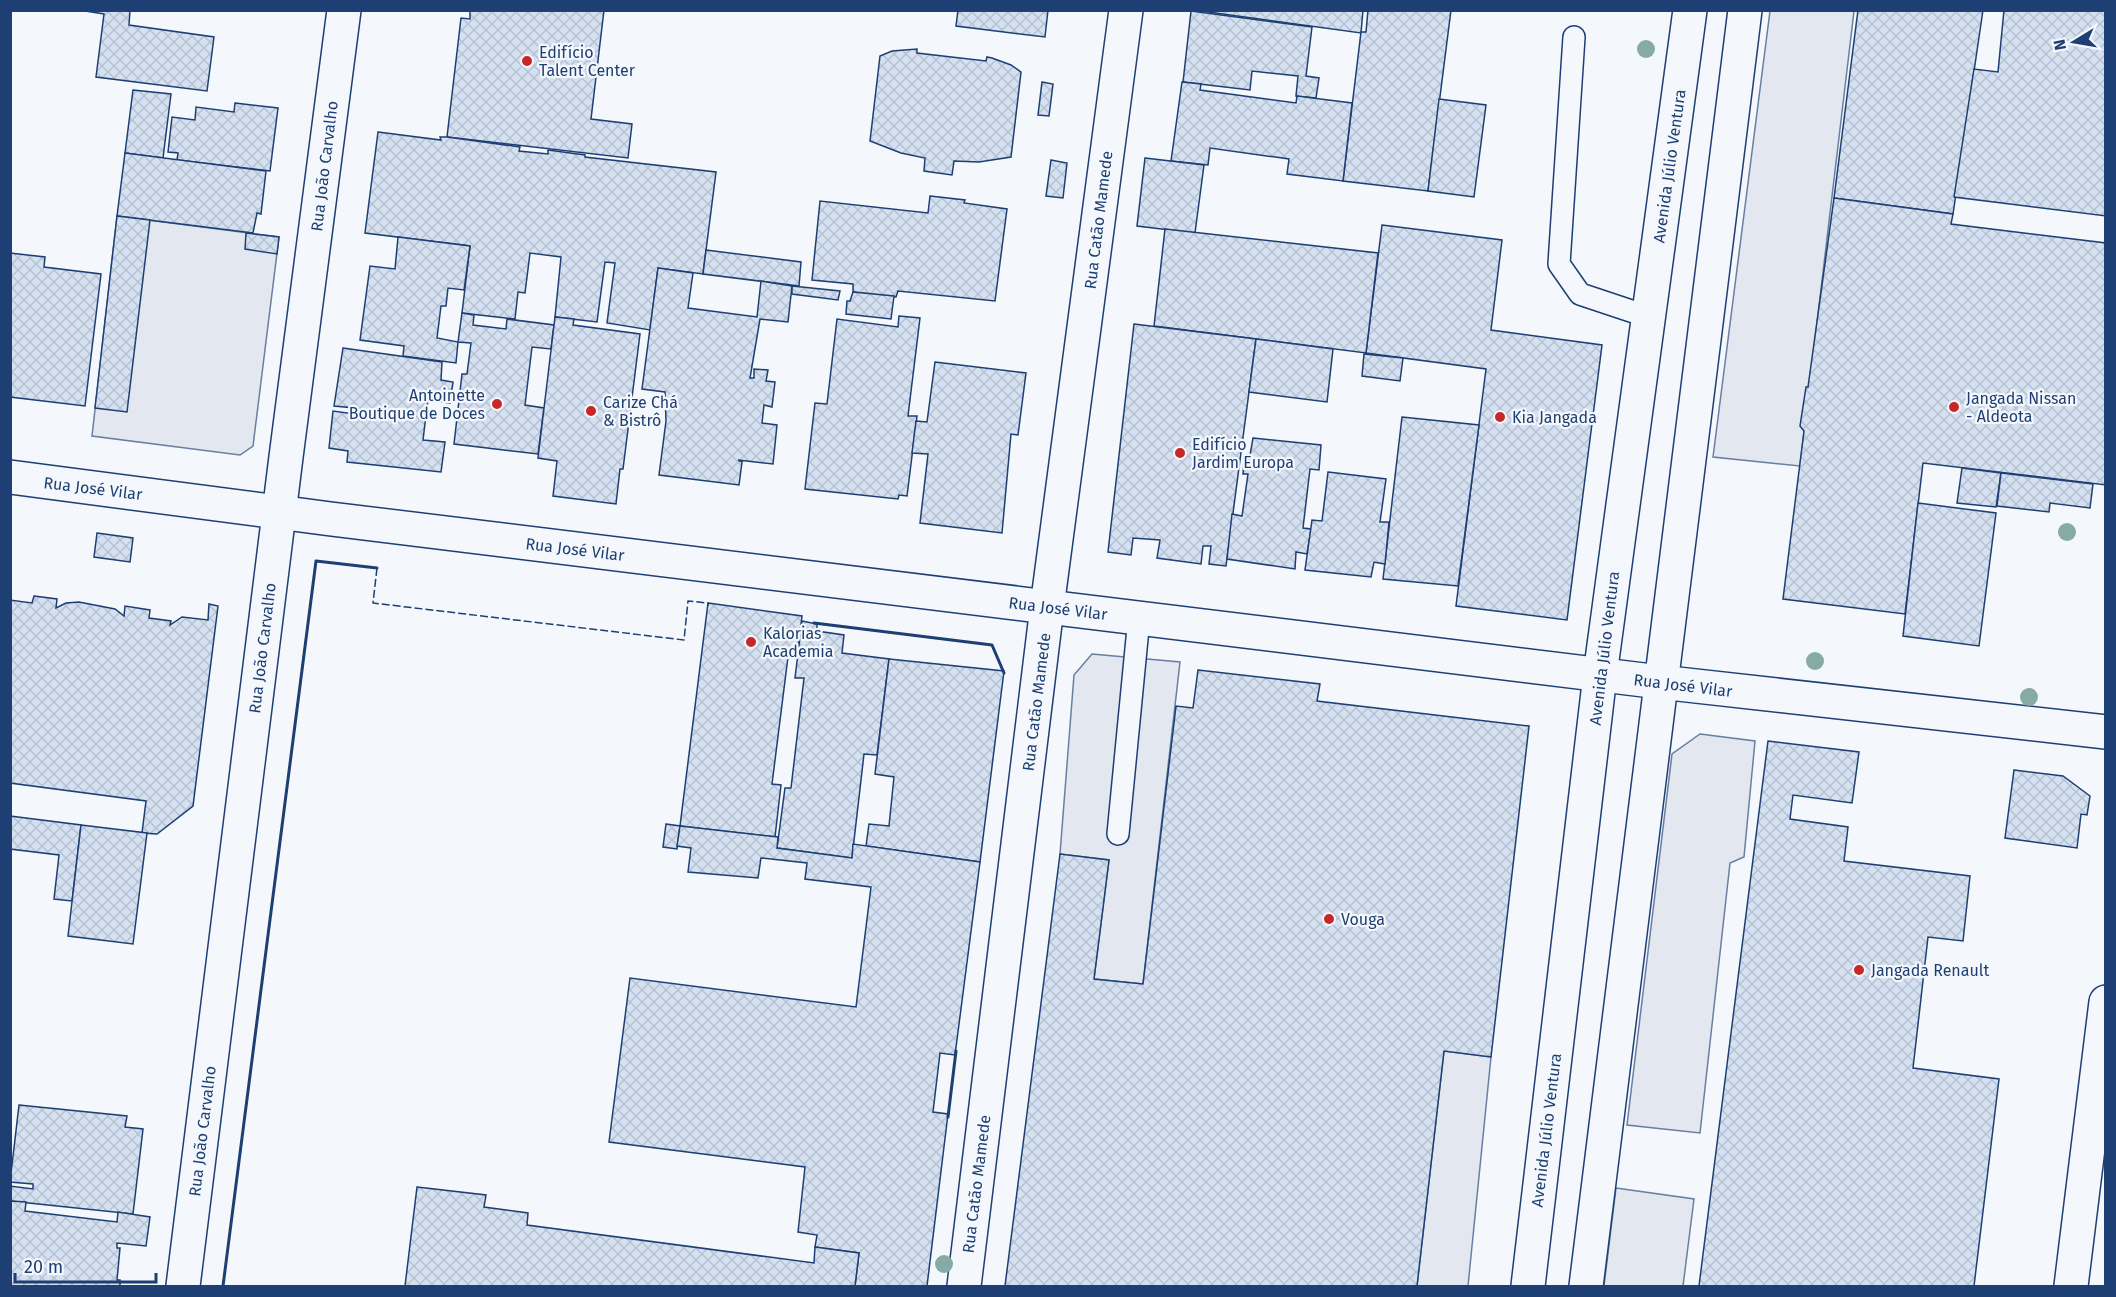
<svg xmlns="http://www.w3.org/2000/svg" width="2116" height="1297" font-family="'Fira Sans',sans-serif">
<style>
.parking{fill:#e3e8f0;stroke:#687fa3;stroke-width:1.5}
.building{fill:url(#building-cross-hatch);stroke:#1d3f73;stroke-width:1.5}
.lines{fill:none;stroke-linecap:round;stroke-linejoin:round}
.service-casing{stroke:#1d3f73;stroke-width:24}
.minor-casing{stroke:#1d3f73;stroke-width:36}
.primary-casing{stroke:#1d3f73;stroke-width:36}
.service{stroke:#f4f7fb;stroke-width:21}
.minor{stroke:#f4f7fb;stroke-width:33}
.primary{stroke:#f4f7fb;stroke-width:33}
.fence{stroke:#1d3f73;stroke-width:1.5;stroke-dasharray:8 3;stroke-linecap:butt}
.wall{stroke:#1d3f73;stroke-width:3}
.tree{fill:#86aba6}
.poi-dot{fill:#c62828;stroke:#f4f7fb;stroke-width:2}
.labels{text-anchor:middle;stroke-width:4.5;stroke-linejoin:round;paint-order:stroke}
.poi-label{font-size:16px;fill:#1d3f73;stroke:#f4f7fb;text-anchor:start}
.street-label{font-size:16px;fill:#1d3f73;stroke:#f4f7fb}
</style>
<defs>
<pattern id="building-cross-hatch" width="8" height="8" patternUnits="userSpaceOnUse" patternTransform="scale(1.5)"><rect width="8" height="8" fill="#d5e0f0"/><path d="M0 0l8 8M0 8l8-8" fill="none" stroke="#b6c1d1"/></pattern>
</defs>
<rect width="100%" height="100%" fill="#f4f7fb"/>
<g class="parking">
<path d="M1770,11H1854L1800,466L1713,457Z"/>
<path d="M117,216L279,237L253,446L240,455L92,436Z"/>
<path d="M1092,654L1180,662L1143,984L1094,979L1109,860L1060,854L1074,675Z"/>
<path d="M1700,734L1755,741L1744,857L1730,863L1700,1133L1627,1125L1672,754Z"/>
<path d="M1444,1051L1491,1057L1468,1286H1417Z"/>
<path d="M1616,1188L1694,1199L1683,1286H1604Z"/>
</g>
<g class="building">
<path d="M79,10H130L129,25L214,37L207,91L96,77L104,14Z"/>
<path d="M470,10H604L591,119L632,124L628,158L447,137L461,18L470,19Z"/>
<path d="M958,10H1048L1045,37L956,26Z"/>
<path d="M1194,10H1363L1361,33Z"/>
<path d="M1368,10H1451L1428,191L1343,181L1361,32H1366Z"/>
<path d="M1858,10H1983L1953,214L1834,198Z"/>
<path d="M2004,10H2106V216L1954,197L1974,69L1998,72Z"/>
<path d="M1191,11L1312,27L1306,76L1319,78L1316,98L1296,96L1298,76L1252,71L1250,90L1183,82Z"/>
<path d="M917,49V53L986,61L987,57L992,58L1011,65L1021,72L1011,157L979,162L954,161L952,175L924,171L925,158L901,153L870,141L880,56L892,51Z"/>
<path d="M1042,82L1053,84L1049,116L1038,115Z"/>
<path d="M1182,82L1201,84L1200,90L1296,103L1297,96L1352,103L1343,181L1287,174L1289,159L1210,148L1208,165L1171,161Z"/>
<path d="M133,90L171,94L163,158L125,153Z"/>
<path d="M1439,99L1486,105L1474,197L1428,191Z"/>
<path d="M235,103L278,108L270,171L177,160L178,153L168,152L172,117L195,120L196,107L234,112Z"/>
<path d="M378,132L441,140L440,137H447L520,147L519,151L548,154V150L585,155V157L716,172L703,274L658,268L650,330L607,323L615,263L605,262L597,322L555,317L561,257L530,253L525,293L518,292L515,319L462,313L470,246L365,233Z"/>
<path d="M125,153L266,171L261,214L257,213L253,233L117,216Z"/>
<path d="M1145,158L1204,165L1195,233L1137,226Z"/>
<path d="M1051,160L1067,163L1063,198L1046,196Z"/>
<path d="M930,196L965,200L964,203L1007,209L995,301L898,291L896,297L853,292V284L812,280L820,201L928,213Z"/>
<path d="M1834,198L1953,214L1951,224L2106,243V485L1923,463L1905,614L1783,599L1804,431L1800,426L1806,387H1808Z"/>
<path d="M117,216L150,220L127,412L95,408Z"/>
<path d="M1382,225L1502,240L1491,330L1602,345L1567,620L1456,606L1486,369L1366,353Z"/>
<path d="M1165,229L1378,253L1366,353L1154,326Z"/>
<path d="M246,233L279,237L277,254L245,249Z"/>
<path d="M398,237L470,246L464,290L448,288L446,306H441L437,338L458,342L456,363L403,356L404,346L360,340L370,266L395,269Z"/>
<path d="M706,250L801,262L799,286L703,274Z"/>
<path d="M10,253L45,257L44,267L101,274L85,406L10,397Z"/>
<path d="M658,268L693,273L688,308L757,317L761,281L792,286L788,322L760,319L750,378H754V369L768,370L766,381L775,382L772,407L764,405L762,423L777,425L773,464L738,460L742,462L739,485L659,475L666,421L665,392L642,389Z"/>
<path d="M792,286L840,291L838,300L792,294Z"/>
<path d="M853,292L894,296L891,319L846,314L847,301H850Z"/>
<path d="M462,313L474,315L473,325L506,329L507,319L554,325L551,349L532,347L525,405L544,408L538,454L454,444L462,374H467L471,343L458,342Z"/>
<path d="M899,316L920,318L908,416H917L907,496L899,495L898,499L805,489L815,403L827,404L837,319L898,327Z"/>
<path d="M555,317L574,319L573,325L640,334L623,469H620L616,504L553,496L557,461L538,458Z"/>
<path d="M1134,324L1256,339L1226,566L1209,564L1211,546H1203L1201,564L1157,558L1160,540L1133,538L1131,555L1108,552Z"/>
<path d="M1256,339L1333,349L1327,402L1249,392Z"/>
<path d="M343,348L442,362L441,380L453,382L450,403L428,399L423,440L445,442L441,472L347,462L348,451L329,448L333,411L354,414L355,408L334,406Z"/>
<path d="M1364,354L1403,358L1400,381L1362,376Z"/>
<path d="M935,362L1026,373L1018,435L1011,434L1002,533L920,523L928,454L912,453L916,421L927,422Z"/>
<path d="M1402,417L1479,425L1458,586L1383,579Z"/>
<path d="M1253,438L1321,445L1319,470L1310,469L1303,528L1311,529L1307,554L1296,552L1295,569L1227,559L1232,514L1242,516L1248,474H1243L1244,461H1249Z"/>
<path d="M1962,468L2001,473L1996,507L1957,503Z"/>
<path d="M1328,472L1386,479L1380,522H1389L1385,564L1374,562L1371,577L1305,570L1312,520L1322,521Z"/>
<path d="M2001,473L2093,484L2090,508L2050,503L2049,512L1997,506Z"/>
<path d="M1918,503L1996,513L1979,646L1903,636Z"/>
<path d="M97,533L133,538L130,562L94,557Z"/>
<path d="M34,596L57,599L56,608L66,603L79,602L115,609L124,616L125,606L150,610L149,618L171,621L170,625L182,617L208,620L209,604L218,606L193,806L157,834L142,833L146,801L10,783V600L32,603Z"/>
<path d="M708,603L802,616L797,658L788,657L772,784L781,785L775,837L680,826Z"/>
<path d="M802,621L817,624V631L844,635L842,653L889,659L877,755L864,754L852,858L777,848L785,788H791L804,678H795Z"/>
<path d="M889,659L1004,671L980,862L866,846L869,824L889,826L894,777L875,774Z"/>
<path d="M1198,670L1320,684L1317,701L1529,726L1491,1057L1444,1051L1417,1286H1005L1060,854L1109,860L1094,979L1143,984L1176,706L1193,708Z"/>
<path d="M1768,741L1859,752L1852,803L1793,795L1790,819L1848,827L1844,861L1970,876L1963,941L1928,937L1913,1068L1999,1079L1974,1286H1699Z"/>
<path d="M2014,770L2063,776L2090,796L2087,815L2081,814L2077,848L2005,838Z"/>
<path d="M10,816L81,825L72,901L54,899L59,855L10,849Z"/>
<path d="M666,824L680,826L677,849L663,847Z"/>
<path d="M81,825L147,833L133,944L68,936Z"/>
<path d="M680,826L778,837L777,848L852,858L853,844L980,862L955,1055L940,1053L933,1112L948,1114L927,1286H855L859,1253L815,1247L817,1235L798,1232L805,1167L609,1142L630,978L856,1007L871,887L805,879L807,863L761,858L758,878L688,872L691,848L677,846Z"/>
<path d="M19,1105L127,1116L125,1127L143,1129L133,1214L10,1201V1186L33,1189V1184L10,1182Z"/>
<path d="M417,1187L486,1195L484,1207L528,1213L527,1225L814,1263L815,1247L859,1253L855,1286H405Z"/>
<path d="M10,1201L26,1202L25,1211L117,1222L118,1212L150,1217L146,1246L117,1243V1248H120L117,1280H120V1286H10Z"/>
</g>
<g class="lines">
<defs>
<g id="service">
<path d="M1574,37L1559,264L1580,294L1649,317"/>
<path d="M1118,834L1139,618"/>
</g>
<g id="minor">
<path d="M10,477L331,519L1660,682L2106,732"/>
<path d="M183,1286L286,457L344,10"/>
<path d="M964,1286L1047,607L1126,10"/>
<path d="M2071,1286L2106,1002"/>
</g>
<g id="primary">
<path d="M1528,1286L1600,675L1690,10"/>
<path d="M1586,1286L1745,10"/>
</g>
</defs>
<use href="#service" class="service-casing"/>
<use href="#minor" class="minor-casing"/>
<use href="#primary" class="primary-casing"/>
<use href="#service" class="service"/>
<use href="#minor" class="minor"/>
<use href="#primary" class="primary"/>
<path class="fence" d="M377,568L373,603L684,640L688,601L708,603V606"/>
<g class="wall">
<path d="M814,623L992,645L1004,673"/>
<path d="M948,1117L956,1051"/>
<path d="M223,1286L316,561L377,568"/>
</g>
</g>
<g class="tree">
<circle cx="1646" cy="49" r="9"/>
<circle cx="2067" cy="532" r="9"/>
<circle cx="1815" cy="661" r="9"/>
<circle cx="2029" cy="697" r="9"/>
<circle cx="944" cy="1264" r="9"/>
</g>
<g class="poi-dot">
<circle cx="527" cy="61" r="6"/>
<circle cx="497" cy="404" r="6"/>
<circle cx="1954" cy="407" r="6"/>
<circle cx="591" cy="411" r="6"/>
<circle cx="1500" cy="417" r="6"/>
<circle cx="1180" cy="453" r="6"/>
<circle cx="751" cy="642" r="6"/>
<circle cx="1329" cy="919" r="6"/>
<circle cx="1859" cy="970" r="6"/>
</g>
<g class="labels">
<g class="poi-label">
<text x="539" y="58">Edifício<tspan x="539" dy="18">Talent Center</tspan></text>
<text x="485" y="401" text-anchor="end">Antoinette<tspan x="485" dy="18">Boutique de Doces</tspan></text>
<text x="1966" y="404">Jangada Nissan<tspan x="1966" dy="18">- Aldeota</tspan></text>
<text x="603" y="408">Carize Chá<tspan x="603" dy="18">&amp; Bistrô</tspan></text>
<text x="1512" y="423">Kia Jangada</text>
<text x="1192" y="450">Edifício<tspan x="1192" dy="18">Jardim Europa</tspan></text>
<text x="763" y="639">Kalorias<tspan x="763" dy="18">Academia</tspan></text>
<text x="1341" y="925">Vouga</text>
<text x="1871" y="976">Jangada Renault</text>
</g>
<g class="street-label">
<text transform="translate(324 166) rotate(-83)" y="6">Rua João Carvalho</text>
<text transform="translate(1669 166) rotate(-82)" y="6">Avenida Júlio Ventura</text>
<text transform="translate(1098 220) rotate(-83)" y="6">Rua Catão Mamede</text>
<text transform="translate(93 488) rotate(7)" y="6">Rua José Vilar</text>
<text transform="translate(575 549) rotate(7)" y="6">Rua José Vilar</text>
<text transform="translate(1058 608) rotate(7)" y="6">Rua José Vilar</text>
<text transform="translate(262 648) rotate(-83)" y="6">Rua João Carvalho</text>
<text transform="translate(1604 648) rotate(-83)" y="6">Avenida Júlio Ventura</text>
<text transform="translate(1683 685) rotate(7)" y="6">Rua José Vilar</text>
<text transform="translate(1036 702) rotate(-83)" y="6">Rua Catão Mamede</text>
<text transform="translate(1546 1130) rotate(-83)" y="6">Avenida Júlio Ventura</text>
<text transform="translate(202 1131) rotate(-83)" y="6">Rua João Carvalho</text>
<text transform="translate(976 1184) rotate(-83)" y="6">Rua Catão Mamede</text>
</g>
</g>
<rect width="2116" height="1297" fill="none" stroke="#1d3f73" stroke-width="24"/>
<g transform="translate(2074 42) rotate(259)" stroke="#f4f7fb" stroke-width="4.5" paint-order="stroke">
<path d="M0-4.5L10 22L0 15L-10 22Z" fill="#1d3f73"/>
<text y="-9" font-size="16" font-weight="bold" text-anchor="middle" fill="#1d3f73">N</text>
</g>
<path d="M15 1273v9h141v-9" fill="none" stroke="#1d3f73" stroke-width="3"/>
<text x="24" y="1273" font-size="18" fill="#1d3f73" stroke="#f4f7fb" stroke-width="4.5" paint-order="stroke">20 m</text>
</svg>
